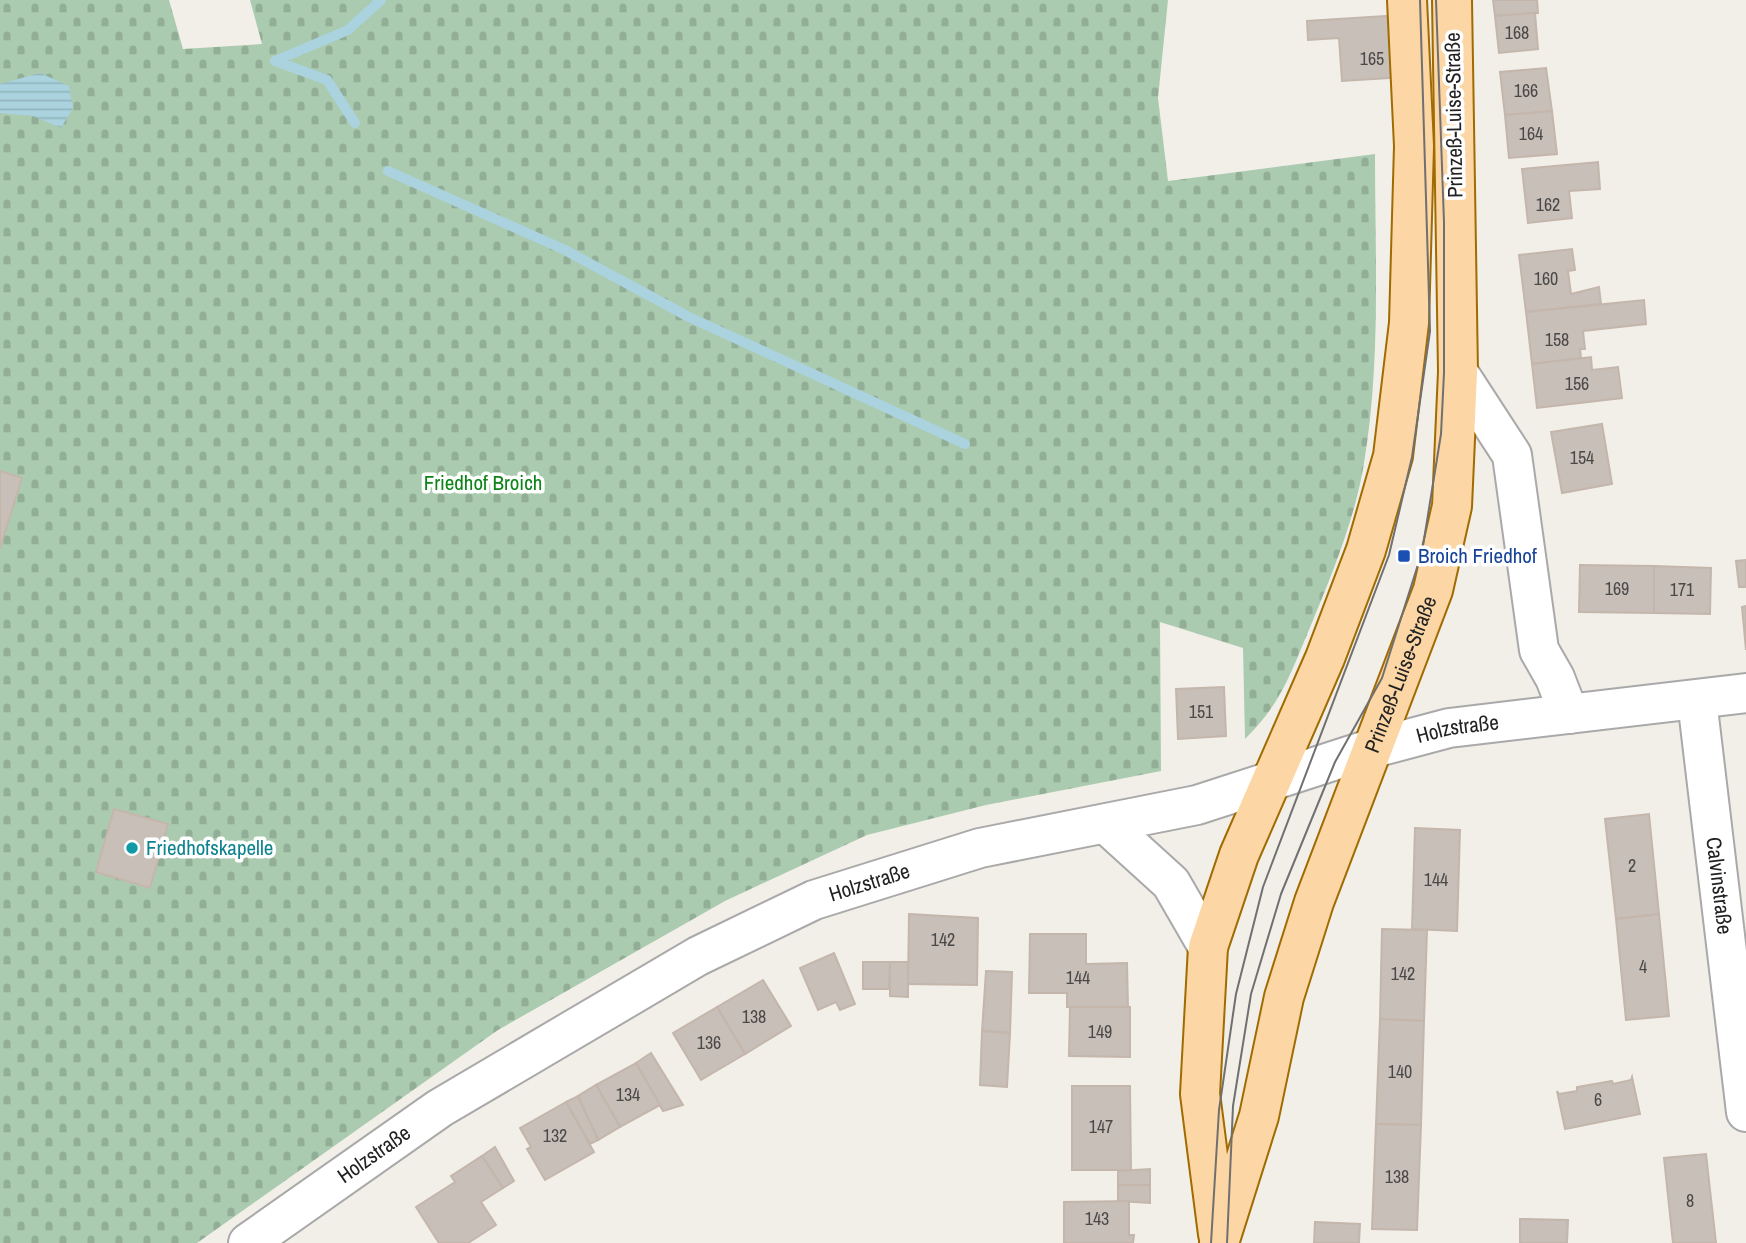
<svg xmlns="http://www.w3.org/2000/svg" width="1746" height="1243" font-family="'Archivo Narrow',sans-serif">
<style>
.cemetery{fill:url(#cemetery-stones)}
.water{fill:url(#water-rules)}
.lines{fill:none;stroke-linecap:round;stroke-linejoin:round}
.stream{stroke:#aad3df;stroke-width:10}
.building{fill:#c7bfb8;stroke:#c4b6ab;stroke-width:2}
.minor-casing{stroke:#a9a9a9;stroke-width:42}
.major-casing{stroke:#a06b00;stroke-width:42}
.minor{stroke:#fff;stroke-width:38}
.major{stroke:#fcd6a4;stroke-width:38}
.tram{stroke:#707070;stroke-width:2}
.transit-dot{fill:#1a4fb4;stroke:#fff;stroke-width:2.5}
.culture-dot{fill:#0f9aa8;stroke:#fff;stroke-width:2.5}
.labels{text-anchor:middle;stroke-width:7;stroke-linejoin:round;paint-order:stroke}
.number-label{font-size:18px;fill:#4b4948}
.street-label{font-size:21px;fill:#222;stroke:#fff}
.park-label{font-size:21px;fill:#0c8416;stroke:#fff}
.transit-label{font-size:21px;fill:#164399;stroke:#fff;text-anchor:start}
.culture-label{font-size:21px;fill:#0d838f;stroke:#fff;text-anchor:start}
</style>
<defs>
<pattern id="cemetery-stones" width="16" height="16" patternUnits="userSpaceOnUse" patternTransform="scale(1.75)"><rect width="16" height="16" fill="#aacbaf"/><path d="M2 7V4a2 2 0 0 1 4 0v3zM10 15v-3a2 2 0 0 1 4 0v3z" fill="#92ae96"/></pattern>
<pattern id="water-rules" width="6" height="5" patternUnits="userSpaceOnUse" patternTransform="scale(1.75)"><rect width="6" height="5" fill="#aad3df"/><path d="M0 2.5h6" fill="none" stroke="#92b5bf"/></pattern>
</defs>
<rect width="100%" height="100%" fill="#f2efe9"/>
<path class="cemetery" d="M0,0H169L183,49L262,44L250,0H1168L1158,98L1168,181L1375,154C1375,257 1381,362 1364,463C1355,519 1332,574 1311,625C1291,672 1282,703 1245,739L1243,648L1160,622L1161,771L986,805L867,835L725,901L498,1030L197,1243H0Z"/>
<path class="water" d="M40,73L69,86L73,108L61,128L33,116L0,113V84Z"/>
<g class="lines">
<g class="stream">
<path d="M275,61L348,30L381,0"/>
<path d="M275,61L327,80L355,123"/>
<path d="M388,171L565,250L689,317L965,444"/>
</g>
</g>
<g class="building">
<path d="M1493,0H1537L1538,13L1495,16Z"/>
<path d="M1535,13L1538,49L1499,53L1495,16Z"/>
<path d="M1401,15L1405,77L1342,81L1339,38L1308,40L1307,21Z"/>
<path d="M1546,68L1552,111L1505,115L1500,72Z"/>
<path d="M1552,111L1557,154L1509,158L1505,115Z"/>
<path d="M1598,162L1600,189L1569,191L1572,218L1528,223L1522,169Z"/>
<path d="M1572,249L1575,270L1568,271L1571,294L1599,287L1601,304L1526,312L1519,255Z"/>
<path d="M1644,300L1646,324L1583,331L1585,349H1580L1581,358L1532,364L1526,312Z"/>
<path d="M1591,357L1592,370L1618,367L1622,398L1537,408L1532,364Z"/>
<path d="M1602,424L1612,484L1562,493L1551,432Z"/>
<path d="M0,471L22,478L0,548Z"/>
<path d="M1746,560V587H1739L1736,561Z"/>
<path d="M1580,565L1654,566V613L1579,612Z"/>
<path d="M1654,566L1711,568L1710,614L1654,613Z"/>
<path d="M1746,606V650L1742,607Z"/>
<path d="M1224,687L1226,736L1178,739L1176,689Z"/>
<path d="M114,809L168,824L150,888L96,872Z"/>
<path d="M1649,814L1659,914L1616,919L1605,819Z"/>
<path d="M1415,828L1460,830L1457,931L1412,929Z"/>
<path d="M909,914L978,918L977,985L908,984Z"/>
<path d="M1659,914L1669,1016L1626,1020L1616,919Z"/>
<path d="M1382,929L1427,930L1424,1021L1380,1019Z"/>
<path d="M1030,934H1086V964L1127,963L1128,1007H1067V993H1029Z"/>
<path d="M834,953L855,1004L840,1010L836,1002L818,1010L800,968Z"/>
<path d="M863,962H890L889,989H863Z"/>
<path d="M890,962H908V997L890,996Z"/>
<path d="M986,971L1012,972L1010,1033L982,1031Z"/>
<path d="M763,980L791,1026L745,1054L717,1007Z"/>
<path d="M717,1007L745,1054L701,1080L673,1033Z"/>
<path d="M1070,1007H1130V1057L1069,1056Z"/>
<path d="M1380,1019L1424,1021L1421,1125L1376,1124Z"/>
<path d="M982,1031L1010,1033L1007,1087L980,1085Z"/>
<path d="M651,1053L683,1105L663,1111L636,1063Z"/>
<path d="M636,1063L660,1105L620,1127L596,1085Z"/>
<path d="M1632,1077L1640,1114L1565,1129L1557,1091L1559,1094L1577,1091V1087L1612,1081L1613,1084L1631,1080Z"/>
<path d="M596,1085L620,1127L598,1140L578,1096Z"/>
<path d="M1072,1086H1130L1131,1170H1072Z"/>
<path d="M578,1096L598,1140L590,1144L566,1102Z"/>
<path d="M566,1102L594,1152L545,1180L527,1149L531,1147L520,1128Z"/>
<path d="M1376,1124L1421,1125L1417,1230L1372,1229Z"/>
<path d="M495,1147L514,1181L503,1188L482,1156Z"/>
<path d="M1706,1154L1716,1243H1673L1664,1158Z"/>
<path d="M482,1156L503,1188L481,1202L496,1225L468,1243H439L416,1207L455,1182L451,1176Z"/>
<path d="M1150,1169V1185H1118V1171Z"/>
<path d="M1118,1185H1150V1203L1118,1201Z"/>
<path d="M1129,1201V1235H1134L1133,1243H1064V1202Z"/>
<path d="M1520,1219L1568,1220L1567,1243H1520Z"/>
<path d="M1315,1222L1360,1224L1359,1243H1314Z"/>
</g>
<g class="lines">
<defs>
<g id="minor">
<path d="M1458,372L1512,455L1539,650L1555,678L1569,714"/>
<path id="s1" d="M1697,700L1746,1112"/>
<path d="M1106,824L1171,883L1208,947"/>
<path id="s2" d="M248,1243L440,1108L698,956L814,900L980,848L1197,805L1370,749L1449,728L1746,693"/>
</g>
<g id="major">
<path d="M1218,1234L1200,1094L1208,947L1239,855L1325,658L1366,550L1393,456L1409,323L1414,146L1407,0"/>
<path id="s3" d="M1219,1243L1259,1116L1284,997L1314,902L1433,590L1452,506L1458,372L1452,0"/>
</g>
</defs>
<use href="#minor" class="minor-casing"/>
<use href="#major" class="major-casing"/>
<use href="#minor" class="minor"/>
<use href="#major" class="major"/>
<g class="tram">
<path d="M1211,1243L1219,1110L1236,994L1263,887L1389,555L1412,457L1430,331L1420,0"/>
<path d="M1227,1243L1233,1106L1251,994L1281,894L1335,762L1382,678L1422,552L1441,434L1444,373V222L1436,0"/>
</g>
</g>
<rect class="transit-dot" x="1397" y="549" width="14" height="14" rx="3.5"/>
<circle class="culture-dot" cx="132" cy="848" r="7"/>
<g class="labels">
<g class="number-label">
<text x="1517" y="39">168</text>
<text x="1372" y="65">165</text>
<text x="1526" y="97">166</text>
<text x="1531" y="140">164</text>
<text x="1548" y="211">162</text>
<text x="1546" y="285">160</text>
<text x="1557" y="346">158</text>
<text x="1577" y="390">156</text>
<text x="1582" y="464">154</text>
<text x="1617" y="595">169</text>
<text x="1682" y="596">171</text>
<text x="1201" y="718">151</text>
<text x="1632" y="872">2</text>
<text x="1436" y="886">144</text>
<text x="943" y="946">142</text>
<text x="1643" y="973">4</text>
<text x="1403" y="980">142</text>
<text x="1078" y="984">144</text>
<text x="754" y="1023">138</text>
<text x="1100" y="1038">149</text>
<text x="709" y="1049">136</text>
<text x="1400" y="1078">140</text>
<text x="628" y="1101">134</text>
<text x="1598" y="1106">6</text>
<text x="1101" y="1133">147</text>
<text x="555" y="1142">132</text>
<text x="1397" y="1183">138</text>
<text x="1690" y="1207">8</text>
<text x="1097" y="1225">143</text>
</g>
<g class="street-label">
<text transform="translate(1454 115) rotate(-91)" y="7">Prinzeß-Luise-Straße</text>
<text dy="7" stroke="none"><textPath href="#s3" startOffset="598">Prinzeß-Luise-Straße</textPath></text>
<text dy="7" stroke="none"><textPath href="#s2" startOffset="1330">Holzstraße</textPath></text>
<text dy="7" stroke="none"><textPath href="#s2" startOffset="721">Holzstraße</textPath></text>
<text dy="7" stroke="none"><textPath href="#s1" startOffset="187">Calvinstraße</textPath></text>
<text dy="7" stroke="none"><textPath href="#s2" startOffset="154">Holzstraße</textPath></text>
</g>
<g class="park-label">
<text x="483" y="490">Friedhof Broich</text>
</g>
<g class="transit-label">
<text x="1418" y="563">Broich Friedhof</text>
</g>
<g class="culture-label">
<text x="146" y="855">Friedhofskapelle</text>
</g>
</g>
</svg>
